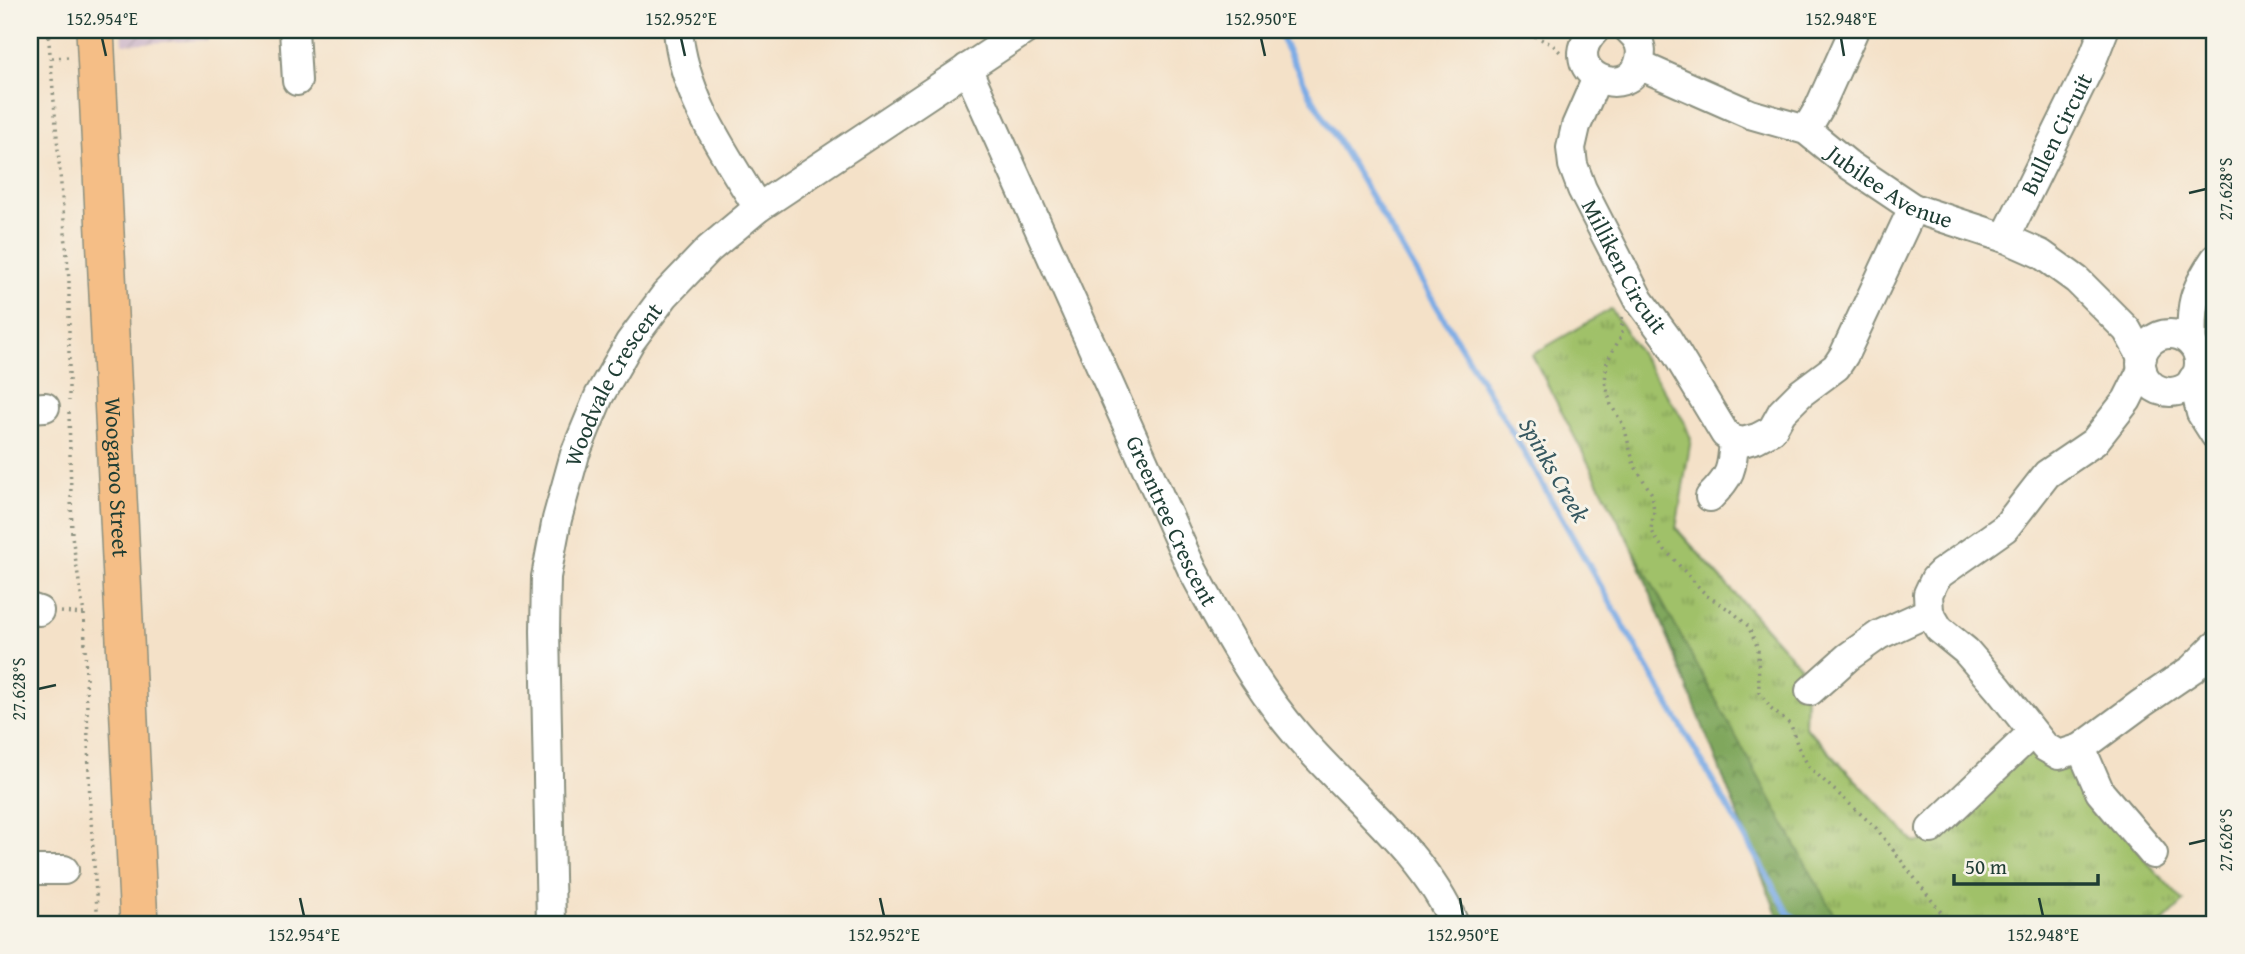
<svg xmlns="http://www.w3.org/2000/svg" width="2245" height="954" font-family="'Gentium Book Plus',serif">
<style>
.industrial{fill:url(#industrial-furrows)}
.forest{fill:url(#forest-crowns);stroke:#507248;stroke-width:2}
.park{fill:url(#park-tufts);stroke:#607f4e;stroke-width:2}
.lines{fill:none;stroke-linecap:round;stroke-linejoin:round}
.stream{stroke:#7babe5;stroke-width:6}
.minor-casing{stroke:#8a8f7e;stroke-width:32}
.major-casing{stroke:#8a8f7e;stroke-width:40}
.path{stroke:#8a8f7e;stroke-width:3.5;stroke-dasharray:2 5;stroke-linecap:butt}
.minor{stroke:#fff;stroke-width:28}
.major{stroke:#f5be86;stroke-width:37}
.ticks{fill:none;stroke:#1f3d34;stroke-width:2.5}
.labels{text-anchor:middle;stroke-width:6;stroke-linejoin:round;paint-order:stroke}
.street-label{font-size:23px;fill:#1f3d34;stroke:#f7f3e8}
.water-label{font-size:24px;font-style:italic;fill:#365860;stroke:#f7f3e8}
.neatline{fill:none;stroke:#1f3d34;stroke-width:2.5}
.ticks-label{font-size:18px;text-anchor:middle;fill:#1f3d34}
</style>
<defs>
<pattern id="industrial-furrows" width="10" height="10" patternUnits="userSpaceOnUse" patternTransform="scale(1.75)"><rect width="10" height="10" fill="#d1bdcc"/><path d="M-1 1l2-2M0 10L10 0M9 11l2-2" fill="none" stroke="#b3a3b0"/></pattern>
<pattern id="forest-crowns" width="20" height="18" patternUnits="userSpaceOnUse" patternTransform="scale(1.75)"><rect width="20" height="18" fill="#80a75d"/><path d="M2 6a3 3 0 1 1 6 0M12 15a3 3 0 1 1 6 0" fill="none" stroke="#68894e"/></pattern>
<pattern id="park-tufts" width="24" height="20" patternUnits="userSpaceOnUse" patternTransform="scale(1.75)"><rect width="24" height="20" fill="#a0c169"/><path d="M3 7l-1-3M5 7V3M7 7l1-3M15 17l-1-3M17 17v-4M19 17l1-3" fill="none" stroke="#829e57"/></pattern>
</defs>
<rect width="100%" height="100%" fill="#f7f3e8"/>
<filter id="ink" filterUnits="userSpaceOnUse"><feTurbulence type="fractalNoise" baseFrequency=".0143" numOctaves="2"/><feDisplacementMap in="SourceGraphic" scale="14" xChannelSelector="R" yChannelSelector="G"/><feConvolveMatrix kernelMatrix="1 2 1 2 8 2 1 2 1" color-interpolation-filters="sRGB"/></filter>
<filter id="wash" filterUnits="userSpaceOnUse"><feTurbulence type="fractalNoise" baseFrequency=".00686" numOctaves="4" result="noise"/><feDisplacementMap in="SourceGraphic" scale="28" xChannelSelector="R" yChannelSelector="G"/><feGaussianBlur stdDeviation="1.57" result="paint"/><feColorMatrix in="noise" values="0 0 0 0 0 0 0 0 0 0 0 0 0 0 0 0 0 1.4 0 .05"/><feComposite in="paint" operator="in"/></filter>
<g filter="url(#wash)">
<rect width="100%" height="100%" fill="#f4e1c8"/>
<path class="industrial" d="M122,30H207L208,40L123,44Z"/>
<path class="forest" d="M1676,528L1806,673L1805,726L1915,843L1967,924H1781L1633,549Z"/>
<g class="park">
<path d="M2205,306L2215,311V412L2209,392L2212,377L2201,328Z"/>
<path d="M1611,309L1684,421L1691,439L1676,529L1806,673L1805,727L1915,843L1930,840L2027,754L2036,753L2076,764L2147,862L2184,902L2161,924H1839L1633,549L1532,355Z"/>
</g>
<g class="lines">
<path class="stream" d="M1277,30L1310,94L1521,447L1789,914L1804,924"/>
</g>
</g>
<g filter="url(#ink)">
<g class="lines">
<defs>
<g id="minor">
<path d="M294,30L297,81"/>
<path d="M678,30C684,97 724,152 758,208"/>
<path d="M1595,30C1554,72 1631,106 1640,59C1643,47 1638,38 1629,30"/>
<path id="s1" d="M1639,65L1750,114L1806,130L1849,165L1913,208L2005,238L2041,254L2077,280L2127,330L2142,357"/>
<path id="s2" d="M967,68L1192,569C1223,627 1255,686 1298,736C1348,795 1425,853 1454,924"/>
<path id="s3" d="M1597,78L1576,126L1571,148L1573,165L1582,189L1639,300L1667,338L1725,434L1734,440L1743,442L1757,438L1772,430L1782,412L1801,393L1836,367L1844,355L1913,208"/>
<path d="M1806,130L1819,108L1854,30"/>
<path id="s4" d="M2005,238L2089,68L2104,30"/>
<circle cx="2170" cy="363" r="29"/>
<path d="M2192,344C2190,305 2193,292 2215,259"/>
<path d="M2142,370L2127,400L2094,442L2047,474L2005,528L1941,573L1935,579L1928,594L1929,612L1939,629L1966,651L1998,688L2045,747L2059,755L2081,748L2142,703L2192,669L2215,646"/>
<path d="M2193,379L2201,413L2215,435"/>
<path d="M30,408L45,407"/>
<path d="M1710,497C1731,476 1732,470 1734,440"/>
<path d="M30,608L39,611"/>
<path d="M1810,691L1848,657L1879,635L1929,612"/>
<path d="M2081,748L2100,792L2153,854"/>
<path d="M1931,829L2032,733"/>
<path d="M30,870H64"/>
<path id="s5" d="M551,924L545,631L546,577L557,519L575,454L599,396L630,342L665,295L709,249L758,208L1025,30"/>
</g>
<g id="major">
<path id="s6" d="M95,30L139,924"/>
</g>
</defs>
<use href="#minor" class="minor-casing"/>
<use href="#major" class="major-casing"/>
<g class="path">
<path d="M48,30L69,280V401"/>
<path d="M1522,30L1553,45L1560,52"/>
<path d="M52,58L69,57"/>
<path d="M1622,317V335L1607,361L1605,382L1611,405L1624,426L1634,465L1652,494L1654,511L1651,529L1657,541L1706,595L1733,612L1748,626L1758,648L1759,691L1771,709L1791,725L1798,747L1809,767L1876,828L1950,924"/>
<path d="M69,412L72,536L84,614L90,804L98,924"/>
<path d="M61,612L84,614"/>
</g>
<use href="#minor" class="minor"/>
<use href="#major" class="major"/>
</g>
</g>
<path class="ticks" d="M102,38L106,56M681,38L685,56M1261,38L1265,56M1841,38L1844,56M2189,193L2206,189M38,689L56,685M2189,844L2206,840M300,898L304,916M880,898L884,916M1460,898L1463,916M2039,898L2043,916"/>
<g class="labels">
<g class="street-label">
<text dy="8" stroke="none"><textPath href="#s4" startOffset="116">Bullen Circuit</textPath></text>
<text dy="8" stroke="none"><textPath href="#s1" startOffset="282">Jubilee Avenue</textPath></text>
<text dy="8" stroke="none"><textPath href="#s3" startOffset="206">Milliken Circuit</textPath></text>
<text dy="8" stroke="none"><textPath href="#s5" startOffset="553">Woodvale Crescent</textPath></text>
<text dy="8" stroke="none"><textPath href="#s6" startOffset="448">Woogaroo Street</textPath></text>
<text dy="8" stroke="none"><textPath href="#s2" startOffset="497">Greentree Crescent</textPath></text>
</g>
<g class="water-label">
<text transform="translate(1554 470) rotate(60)" y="8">Spinks Creek</text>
</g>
</g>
<rect width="2245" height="954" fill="none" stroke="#f7f3e8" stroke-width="77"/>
<path d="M1954 874v10h144v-10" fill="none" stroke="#1f3d34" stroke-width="3.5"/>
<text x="1965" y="874" font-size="21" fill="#1f3d34" stroke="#f7f3e8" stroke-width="5" paint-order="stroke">50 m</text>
<rect x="38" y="38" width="2168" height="878" class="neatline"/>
<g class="ticks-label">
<text x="102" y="25">152.954°E</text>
<text x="681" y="25">152.952°E</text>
<text x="1261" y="25">152.950°E</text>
<text x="1841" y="25">152.948°E</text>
<text transform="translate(2226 189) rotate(-90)" y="6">27.628°S</text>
<text transform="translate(19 689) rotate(-90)" y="6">27.628°S</text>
<text transform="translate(2226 840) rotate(-90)" y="6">27.626°S</text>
<text x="304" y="941">152.954°E</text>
<text x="884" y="941">152.952°E</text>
<text x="1463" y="941">152.950°E</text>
<text x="2043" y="941">152.948°E</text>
</g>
</svg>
